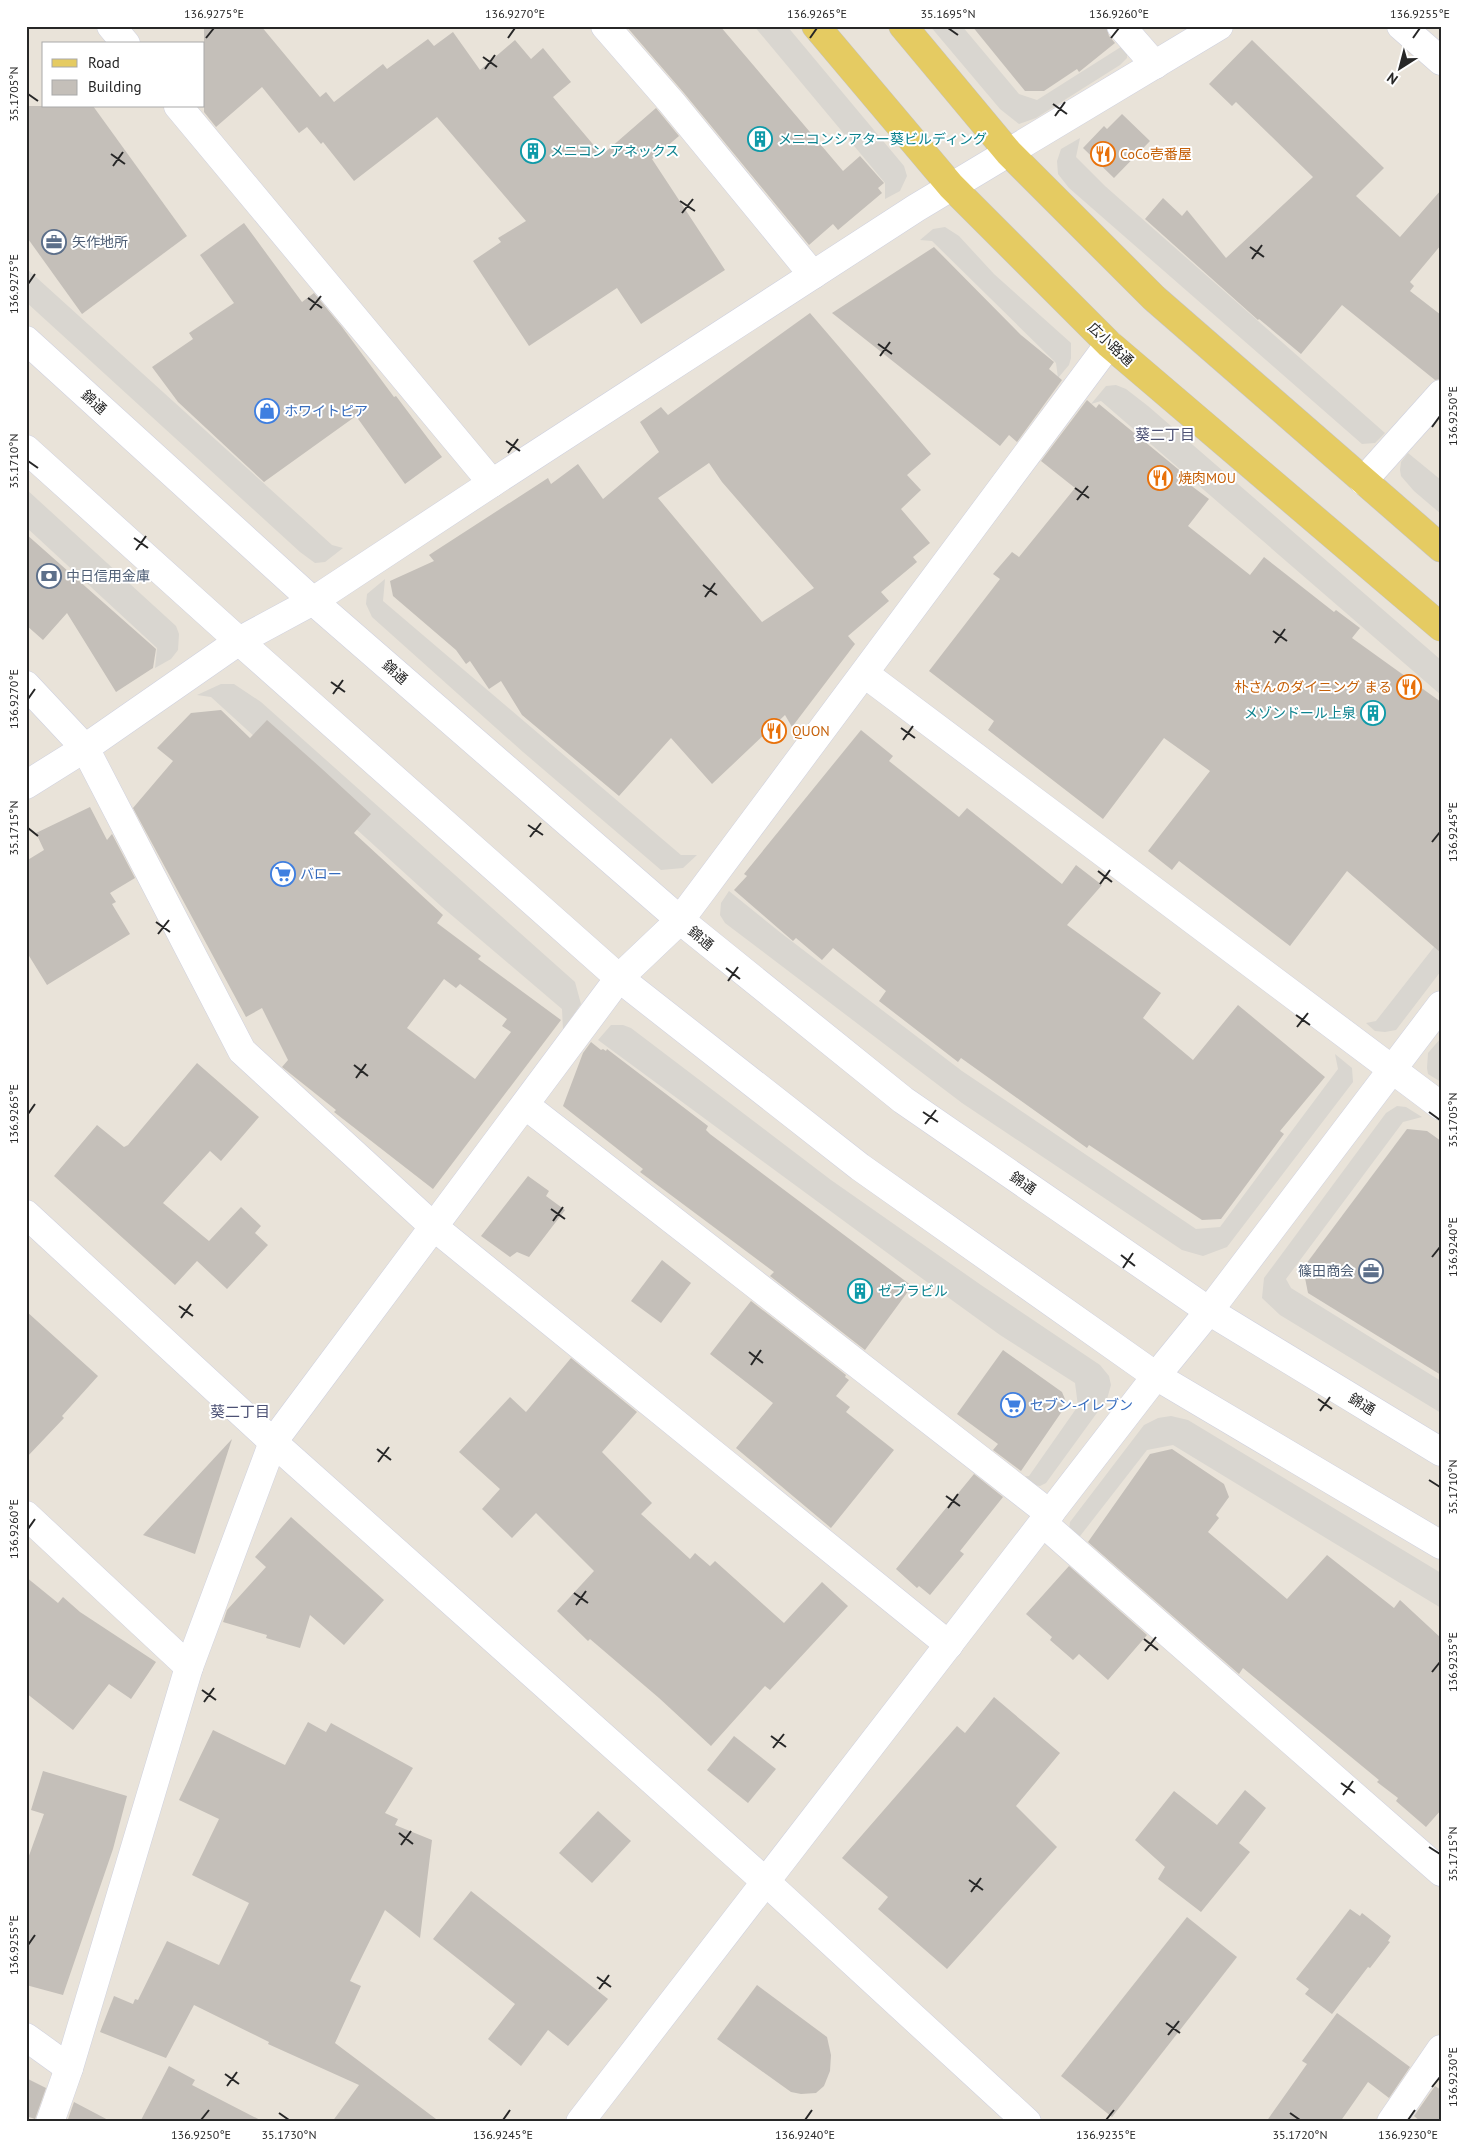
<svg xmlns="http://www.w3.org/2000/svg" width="1467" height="2148" font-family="'PT Sans','Noto Sans JP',sans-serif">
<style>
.plaza{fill:#d9d6d0}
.building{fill:#c4bfb9;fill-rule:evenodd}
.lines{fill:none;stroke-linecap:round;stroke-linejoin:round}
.minor-casing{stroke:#cfd1df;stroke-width:29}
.tertiary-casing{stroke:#cfd1df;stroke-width:29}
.primary-casing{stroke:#c3c3c3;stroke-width:29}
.minor{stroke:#fff;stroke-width:28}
.tertiary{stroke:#fff;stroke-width:28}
.primary{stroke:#e5cb62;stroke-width:28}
.ticks{fill:none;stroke:#272727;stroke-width:2}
.labels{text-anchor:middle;stroke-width:4;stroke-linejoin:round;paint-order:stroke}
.culture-label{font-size:14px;fill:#0d838f;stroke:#fff;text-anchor:start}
.food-label{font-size:14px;fill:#c56008;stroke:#fff;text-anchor:start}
.service-label{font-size:14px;fill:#4e5e75;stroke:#fff;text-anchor:start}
.street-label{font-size:14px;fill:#272727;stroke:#fff}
.shop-label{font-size:14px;fill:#366cbe;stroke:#fff;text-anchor:start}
.neighbourhood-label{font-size:15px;fill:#4c5174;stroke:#fff}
.neatline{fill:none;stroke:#272727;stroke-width:2}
.ticks-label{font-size:12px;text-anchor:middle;fill:#272727}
</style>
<rect width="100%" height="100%" fill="#e9e3d9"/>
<g class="plaza">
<path d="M754,26H787L904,166L907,176L900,191L885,199V183Z"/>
<path d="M930,26H962L1019,94L1037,100L1124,45L1127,50V58L1120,65L1036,118L1019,124L1000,109Z"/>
<path d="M1080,138L1076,157L1105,186L1385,433L1375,443L1362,444L1069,188L1058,174L1057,161L1061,149Z"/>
<path d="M945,227L959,236L994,274L1071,343V358L1069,365L1058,378L1056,363L932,241L920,240L933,229Z"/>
<path d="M26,268L332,545L343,548L325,562L315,563L300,552L26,302Z"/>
<path d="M1116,385L1126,389L1148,406L1441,660V695L1101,401L1091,404L1106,386Z"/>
<path d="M1408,453L1441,480V514L1414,491L1401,476L1400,470L1401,462Z"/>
<path d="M26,489L176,626L179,634L178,650L171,659L155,668L157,648L26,527Z"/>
<path d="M385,579L383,601L681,855H697L683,868L661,870L523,752L372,617L366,604L367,594Z"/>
<path d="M221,684H234L261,702L575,982L581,1004L563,1030L562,1009L442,907L211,697L197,695Z"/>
<path d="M729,891L781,933L962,1071L1196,1229L1220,1227L1338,1069L1335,1054L1352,1068L1353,1082L1227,1247L1203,1256L1182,1250L962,1103L725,923L720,915L721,903Z"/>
<path d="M1441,938V971L1396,1030L1385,1032L1375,1031L1366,1023L1376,1021Z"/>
<path d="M611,1025H623L631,1028L831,1180L981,1285L1100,1365L1109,1376L1111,1385L1107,1399L1046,1483L1040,1486L1029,1484L1020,1477L1029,1476L1078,1406L1075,1383L1000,1335L931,1285L598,1040Z"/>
<path d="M1441,1038V1082L1428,1074L1427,1068L1428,1053Z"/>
<path d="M1397,1106L1406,1107L1422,1117L1403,1122L1286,1279L1291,1288L1441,1381V1413L1280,1315L1262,1298L1264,1278L1386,1113Z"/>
<path d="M1171,1416L1188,1420L1441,1573V1608L1173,1445L1147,1450L1077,1540L1069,1531L1070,1522L1144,1425L1158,1418Z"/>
</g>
<g class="building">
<path d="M204,26H261L320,97L326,92L334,102L383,64L387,69L428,39L434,46L453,32L480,70L515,40L531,59L543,48L571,82L553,97L602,155L656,108L679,136L652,159L725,270L641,324L617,288L529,346L473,261L501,242L498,238L526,221L437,117L354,181L323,142L321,144L307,127L299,133L262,87L216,127L204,112Z"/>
<path d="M626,26H720L843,171L860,156L884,183L878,188L882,193L838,230L833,224L809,245L684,93Z"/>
<path d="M972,26H1106L1109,36L1115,43L1079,72L1077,69L1044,91H1025Z"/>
<path d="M1252,40L1384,168L1356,196L1400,237L1441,190V245L1410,282L1414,286L1410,291L1441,315V379L1435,380L1342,305L1301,354L1259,319L1258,320L1145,219L1163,198L1182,216L1187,210L1226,258L1313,177L1236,102L1232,106L1209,84Z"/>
<path d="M26,106H93L187,236L82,314L26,236Z"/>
<path d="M1122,114L1150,141L1114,178L1083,148L1104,126L1107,129Z"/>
<path d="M244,223L302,302L314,293L342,327L394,397L396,396L442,457L405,484L356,416L264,482L178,402L152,367L193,339L189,333L234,303L200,255Z"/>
<path d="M934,247L1021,335L1054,362L1049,369L1062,380L1017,442L1009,435L1000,446L832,313Z"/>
<path d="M810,313L931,454L907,475L921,490L901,509L930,543L913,557L917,562L881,592L889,601L848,636L855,644L792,727L785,715L712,784L671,738L619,796L522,715L501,681L489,689L470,661L466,664L456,650L393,596L390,581L434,561L429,555L548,478L551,484L578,464L603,499L659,452L640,422L661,407L668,415ZM709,463L722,482L814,588L762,622L658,498Z"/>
<path d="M1087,400L1096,408L1099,404L1184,474L1181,478L1209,499L1188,526L1250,575L1264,557L1334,612L1336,610L1360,628L1352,638L1441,702V953L1347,871L1290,946L1179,861L1172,870L1148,851L1210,771L1164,738L1103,819L988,730L994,721L929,671L1000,579L993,574L1012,552L1019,557L1075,488L1041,461Z"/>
<path d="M26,534L156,649L153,668L116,692L67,613L43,640L26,625Z"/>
<path d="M221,710L250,738L267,720L321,768L371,814L354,833L443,915L437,923L481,956L478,959L561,1020L433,1189L334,1112L336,1110L282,1067L288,1060L262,1008L246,1017L133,808L173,761L157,748L191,713ZM444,979L456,988L460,984L507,1019L502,1026L511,1032L475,1079L407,1028Z"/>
<path d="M861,730L893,756L889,761L959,817L967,808L1062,884L1076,865L1102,885L1067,925L1161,993L1143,1018L1193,1060L1238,1005L1325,1077L1280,1131L1284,1134L1221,1219L1202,1220L1089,1145L1087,1148L961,1058L958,1062L879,1001L886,991L833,948L822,960L796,938L793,941L734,890L747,876L744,874Z"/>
<path d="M90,807L107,840L112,834L135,878L110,893L116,902L112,904L130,934L47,985L26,951V861L44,850L36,833Z"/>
<path d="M591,1042L601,1050L603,1049L606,1051L607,1049L708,1126L706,1130L710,1134L912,1286L865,1350L770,1276L774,1272L640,1172L643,1169L563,1106L583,1053Z"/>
<path d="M197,1063L259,1117L221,1161L210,1151L163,1203L209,1241L241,1207L261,1226L255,1233L268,1245L227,1289L197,1261L175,1285L54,1176L97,1125L124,1147L128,1145Z"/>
<path d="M1407,1129L1427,1131L1441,1141V1375L1308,1293L1303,1268Z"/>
<path d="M528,1176L549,1191L546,1196L565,1210L529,1257L517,1252L510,1257L481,1236Z"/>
<path d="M662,1260L691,1283L661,1323L631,1301Z"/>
<path d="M751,1301L846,1375L845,1377L849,1380L836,1396L850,1407L846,1412L894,1450L831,1528L736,1448L773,1403L710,1354Z"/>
<path d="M26,1311L98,1376L62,1416L64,1418L26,1458Z"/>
<path d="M1003,1350L1062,1392L1067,1404L1021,1471L993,1450L998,1444L957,1414Z"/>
<path d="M571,1358L637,1412L602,1452L652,1503L641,1514L690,1559L695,1553L710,1566L715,1561L784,1623L822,1582L848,1606L770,1690L765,1686L711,1746L659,1698L590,1639L588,1641L557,1611L594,1571L536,1513L512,1538L482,1509L500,1489L459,1452L510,1397L526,1412Z"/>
<path d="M232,1439L195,1554L143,1535Z"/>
<path d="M1172,1449L1224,1484L1229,1497L1216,1515L1219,1518L1208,1532L1287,1599L1327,1555L1394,1608L1400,1600L1441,1638V1810L1426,1827L1396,1801L1398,1798L1377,1782L1379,1780L1243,1668L1239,1674L1088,1542L1150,1454Z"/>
<path d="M974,1474L1003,1497L960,1551L964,1554L930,1595L919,1586L917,1588L896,1569Z"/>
<path d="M291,1517L384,1600L344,1645L310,1615L300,1648L266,1638L267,1635L223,1622L227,1610L266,1567L255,1557Z"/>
<path d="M1069,1566L1147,1635L1108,1680L1079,1654L1073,1660L1050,1640L1052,1637L1026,1614Z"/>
<path d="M26,1577L58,1603L63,1597L80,1612L156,1662L131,1699L109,1684L73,1730L26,1693Z"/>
<path d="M994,1697L1060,1753L1016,1806L1057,1847L947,1969L878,1909L888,1897L842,1858L957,1726L965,1733Z"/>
<path d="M308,1722L326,1732L331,1723L413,1768L385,1813L398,1819L395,1825L432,1840L420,1938L385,1910L350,1981L361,1986L335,2043L440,2122H332L359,2085L268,2044L269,2042L194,2005L166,2058L100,2032L114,1996L133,2004L135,1999L138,2000L167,1941L219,1965L249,1903L192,1875L219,1819L179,1800L213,1730L285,1765Z"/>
<path d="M734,1736L776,1769L748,1803L707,1770Z"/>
<path d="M43,1771L127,1796L113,1849L63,1995L26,1985V1864L44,1814L31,1810Z"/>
<path d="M1245,1790L1266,1808L1239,1843L1250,1852L1201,1912L1158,1879L1165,1867L1135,1840L1174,1791L1217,1825Z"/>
<path d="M598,1811L631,1841L592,1883L559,1853Z"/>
<path d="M471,1891L608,1999L568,2046L548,2030L521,2066L488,2039L515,2004L433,1939Z"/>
<path d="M1350,1909L1360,1916L1362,1913L1391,1936L1388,1941L1390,1942L1370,1968L1368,1967L1332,2014L1305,1994L1309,1989L1296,1979Z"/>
<path d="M1187,1917L1237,1957L1112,2117L1061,2076Z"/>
<path d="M757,1985L827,2037L831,2055L830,2071L824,2086L816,2093L801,2094L791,2092L717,2039Z"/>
<path d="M1337,2013L1410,2067L1389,2098L1368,2082L1340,2122H1266L1307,2064L1302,2061Z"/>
<path d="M169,2066L195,2080L192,2085L264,2122H140Z"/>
<path d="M26,2078L46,2088L35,2119L26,2116Z"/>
<path d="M1435,2086L1441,2090V2122H1421L1414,2116Z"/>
<path d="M74,2102L112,2122H67Z"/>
</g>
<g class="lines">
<defs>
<g id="minor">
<path d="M111,26L126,44"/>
<path d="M605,26L672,103L813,275"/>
<path d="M1121,26L1155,65"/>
<path d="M1401,26L1441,61"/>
<path d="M178,106L492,483"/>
<path d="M1363,481L1441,394"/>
<path d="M865,674L1441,1106"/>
<path d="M26,685L85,748L242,1051L434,1227L949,1645"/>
<path d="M525,1105L1050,1514"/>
<path d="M26,1515L189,1667"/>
<path d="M1043,1523L1441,1872"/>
<path d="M26,2037L69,2068"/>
<path d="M50,2122L69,2068L189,1667L273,1442L619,978L680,920L704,888L1109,344"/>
<path d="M1391,2122L1441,2049"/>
</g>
<g id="tertiary">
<path d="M26,340L313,601L680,920L903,1100L1209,1311L1441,1452"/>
<path d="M26,449L239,641L619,978L860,1167L1156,1376L1441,1545"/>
<path d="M26,785L85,748L239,641L313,601L492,483L916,208L1219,26"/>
<path d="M26,1214L273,1442L766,1882L1027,2122"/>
<path d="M580,2122L1156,1376L1209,1311L1441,1005"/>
</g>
<g id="primary">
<path d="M816,26L951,186L1109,344L1441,627"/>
<path d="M903,26L1009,153L1154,298L1441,548"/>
</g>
</defs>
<use href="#minor" class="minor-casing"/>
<use href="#tertiary" class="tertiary-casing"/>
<use href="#primary" class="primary-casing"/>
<use href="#minor" class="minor"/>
<use href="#tertiary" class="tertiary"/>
<use href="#primary" class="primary"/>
</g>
<path class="ticks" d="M948,28L958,35M206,38L214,28M508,38L515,28M810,38L817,28M1111,38L1119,28M1413,38L1420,28M483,57L497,67M485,69L495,55M28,94L38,101M1053,104L1067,114M1055,116L1065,102M111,154L125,164M113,166L123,152M680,201L695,211M682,213L693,199M1250,247L1264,257M1252,259L1262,245M28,284L35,274M308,298L322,308M310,310L321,296M878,344L892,354M880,356L890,342M1432,427L1440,416M506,441L520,451M508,453L518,439M28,461L38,468M1075,488L1089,498M1077,500L1088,486M134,538L148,548M136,550L146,536M703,585L717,595M705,597L715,583M1273,631L1287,641M1275,643L1285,629M331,682L345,692M333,694L343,680M28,699L35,689M901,728L915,738M903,740L913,726M528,825L543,835M28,828L38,836M530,837L541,823M1432,842L1440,832M1098,871L1112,882M1100,884L1110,870M156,922L170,932M158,934L169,920M726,968L740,979M728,981L738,967M1296,1015L1310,1025M1297,1027L1308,1013M354,1065L368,1076M356,1078L366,1064M923,1112L938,1122M1429,1112L1440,1120M28,1114L35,1104M925,1124L936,1110M551,1209L565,1219M553,1221L563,1207M1121,1255L1135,1266M1432,1257L1440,1247M1123,1268L1133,1253M179,1306L193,1316M181,1318L191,1304M749,1352L763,1363M751,1365L761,1350M1318,1399L1332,1409M1320,1411L1330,1397M377,1449L391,1460M378,1462L389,1447M1429,1480L1440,1487M946,1496L960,1506M948,1508L958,1494M28,1529L35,1519M574,1593L588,1603M576,1605L586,1591M1144,1639L1158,1650M1145,1651L1156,1637M1432,1672L1440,1662M202,1690L216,1700M204,1702L214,1688M771,1736L786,1747M773,1748L784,1734M1341,1783L1355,1793M1343,1795L1353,1781M399,1833L413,1844M401,1845L411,1831M1429,1847L1440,1854M969,1880L983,1890M971,1892L981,1878M28,1945L35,1935M597,1977L611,1987M599,1989L609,1975M1166,2023L1180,2033M1168,2035L1179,2021M225,2074L239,2084M227,2086L237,2072M1432,2087L1440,2077M279,2113L289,2120M1290,2113L1300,2120M201,2120L209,2110M503,2120L510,2110M805,2120L812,2110M1106,2120L1114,2110M1408,2120L1415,2110"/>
<defs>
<symbol id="building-ring" viewBox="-11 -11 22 22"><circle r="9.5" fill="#fff" stroke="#0f9aa8" stroke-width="1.5"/><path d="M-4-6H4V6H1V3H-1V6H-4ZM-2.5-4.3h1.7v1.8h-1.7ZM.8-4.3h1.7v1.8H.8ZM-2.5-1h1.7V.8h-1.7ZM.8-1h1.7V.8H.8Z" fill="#0f9aa8"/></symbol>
<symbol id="restaurant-ring" viewBox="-11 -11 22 22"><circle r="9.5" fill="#fff" stroke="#e8710a" stroke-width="1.5"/><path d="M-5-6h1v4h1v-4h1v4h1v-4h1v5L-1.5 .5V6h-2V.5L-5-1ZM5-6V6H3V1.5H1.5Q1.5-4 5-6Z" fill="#e8710a"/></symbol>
<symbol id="office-ring" viewBox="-11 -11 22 22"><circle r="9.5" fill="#fff" stroke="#5c6f8a" stroke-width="1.5"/><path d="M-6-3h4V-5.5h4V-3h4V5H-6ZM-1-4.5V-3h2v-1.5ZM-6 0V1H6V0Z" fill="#5c6f8a"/></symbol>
<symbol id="shop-ring" viewBox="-11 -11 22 22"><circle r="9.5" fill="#fff" stroke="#3f7fe0" stroke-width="1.5"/><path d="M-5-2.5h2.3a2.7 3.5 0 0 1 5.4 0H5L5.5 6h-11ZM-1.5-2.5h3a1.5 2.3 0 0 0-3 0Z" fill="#3f7fe0"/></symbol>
<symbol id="bank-ring" viewBox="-11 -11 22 22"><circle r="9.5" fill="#fff" stroke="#5c6f8a" stroke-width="1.5"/><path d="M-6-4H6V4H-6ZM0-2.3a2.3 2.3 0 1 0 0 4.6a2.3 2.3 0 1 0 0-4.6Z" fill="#5c6f8a"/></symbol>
<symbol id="supermarket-ring" viewBox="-11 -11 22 22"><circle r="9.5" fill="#fff" stroke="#3f7fe0" stroke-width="1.5"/><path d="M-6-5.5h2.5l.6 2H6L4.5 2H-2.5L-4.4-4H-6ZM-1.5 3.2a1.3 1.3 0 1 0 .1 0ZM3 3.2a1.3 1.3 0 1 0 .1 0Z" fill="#3f7fe0"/></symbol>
</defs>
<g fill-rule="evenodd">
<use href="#building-ring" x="746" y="125" width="28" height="28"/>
<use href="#building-ring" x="519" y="137" width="28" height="28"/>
<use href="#restaurant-ring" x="1089" y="140" width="28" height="28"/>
<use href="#office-ring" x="40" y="228" width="28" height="28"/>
<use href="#shop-ring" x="253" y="397" width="28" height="28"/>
<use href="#restaurant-ring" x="1146" y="464" width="28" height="28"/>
<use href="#bank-ring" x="35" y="562" width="28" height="28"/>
<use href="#restaurant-ring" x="1395" y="673" width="28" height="28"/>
<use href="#building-ring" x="1359" y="699" width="28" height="28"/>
<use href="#restaurant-ring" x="760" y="717" width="28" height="28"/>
<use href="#supermarket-ring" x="269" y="860" width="28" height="28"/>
<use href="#office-ring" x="1357" y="1257" width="28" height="28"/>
<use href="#building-ring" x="846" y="1277" width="28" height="28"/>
<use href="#supermarket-ring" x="999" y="1391" width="28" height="28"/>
</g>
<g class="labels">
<g class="culture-label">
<text x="778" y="144">メニコンシアター葵ビルディング</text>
<text x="550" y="156">メニコン アネックス</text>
<text x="1356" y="718" text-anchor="end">メゾンドール上泉</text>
<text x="878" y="1296">ゼブラビル</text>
</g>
<g class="food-label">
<text x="1120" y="159">CoCo壱番屋</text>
<text x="1178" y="483">焼肉MOU</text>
<text x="1392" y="692" text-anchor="end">朴さんのダイニング まる</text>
<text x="792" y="736">QUON</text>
</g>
<g class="service-label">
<text x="72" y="247">矢作地所</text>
<text x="66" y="581">中日信用金庫</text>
<text x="1354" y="1276" text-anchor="end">篠田商会</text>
</g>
<g class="street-label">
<text transform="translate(1111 344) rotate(43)" y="5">広小路通</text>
<text transform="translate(94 402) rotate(42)" y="5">錦通</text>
<text transform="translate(395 672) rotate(41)" y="5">錦通</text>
<text transform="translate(701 938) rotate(39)" y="5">錦通</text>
<text transform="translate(1023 1183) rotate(35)" y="5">錦通</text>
<text transform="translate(1362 1404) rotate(31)" y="5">錦通</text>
</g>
<g class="shop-label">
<text x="284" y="416">ホワイトピア</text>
<text x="300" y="879">バロー</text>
<text x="1030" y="1410">セブン-イレブン</text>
</g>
<g class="neighbourhood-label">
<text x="1165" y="440">葵二丁目</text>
<text x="240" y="1417">葵二丁目</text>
</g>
</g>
<rect width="1467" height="2148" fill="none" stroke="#ffffff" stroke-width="55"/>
<rect x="42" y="42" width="162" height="65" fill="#ffffff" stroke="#a9a9a9"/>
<rect x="52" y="59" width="25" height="8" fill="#e5cb62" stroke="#a9a9a9"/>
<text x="88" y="68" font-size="15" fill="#272727">Road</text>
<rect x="52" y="80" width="25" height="15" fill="#c4bfb9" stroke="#a9a9a9"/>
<text x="88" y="92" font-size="15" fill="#272727">Building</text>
<g transform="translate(1400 68) rotate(216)" stroke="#ffffff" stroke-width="4" paint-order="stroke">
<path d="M0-4L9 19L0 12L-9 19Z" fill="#272727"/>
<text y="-8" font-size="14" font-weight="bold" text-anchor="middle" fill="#272727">N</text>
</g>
<rect x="28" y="28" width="1412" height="2092" class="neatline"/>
<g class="ticks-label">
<text x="214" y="18">136.9275°E</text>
<text x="515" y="18">136.9270°E</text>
<text x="817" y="18">136.9265°E</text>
<text x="948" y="18">35.1695°N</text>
<text x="1119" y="18">136.9260°E</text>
<text x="1420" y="18">136.9255°E</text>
<text transform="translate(14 94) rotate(-90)" y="4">35.1705°N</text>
<text transform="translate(14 284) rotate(-90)" y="4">136.9275°E</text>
<text transform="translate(1453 416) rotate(-90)" y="4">136.9250°E</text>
<text transform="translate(14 461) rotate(-90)" y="4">35.1710°N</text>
<text transform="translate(14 699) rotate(-90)" y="4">136.9270°E</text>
<text transform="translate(14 828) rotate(-90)" y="4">35.1715°N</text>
<text transform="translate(1453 832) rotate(-90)" y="4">136.9245°E</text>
<text transform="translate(14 1114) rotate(-90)" y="4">136.9265°E</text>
<text transform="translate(1453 1120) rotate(-90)" y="4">35.1705°N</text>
<text transform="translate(1453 1247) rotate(-90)" y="4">136.9240°E</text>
<text transform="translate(1453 1487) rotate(-90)" y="4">35.1710°N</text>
<text transform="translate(14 1529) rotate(-90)" y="4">136.9260°E</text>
<text transform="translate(1453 1662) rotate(-90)" y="4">136.9235°E</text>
<text transform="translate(1453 1854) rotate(-90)" y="4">35.1715°N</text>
<text transform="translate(14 1945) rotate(-90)" y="4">136.9255°E</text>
<text transform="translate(1453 2077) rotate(-90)" y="4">136.9230°E</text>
<text x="201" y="2139">136.9250°E</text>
<text x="289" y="2139">35.1730°N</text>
<text x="503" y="2139">136.9245°E</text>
<text x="805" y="2139">136.9240°E</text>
<text x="1106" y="2139">136.9235°E</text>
<text x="1300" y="2139">35.1720°N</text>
<text x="1408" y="2139">136.9230°E</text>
</g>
</svg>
